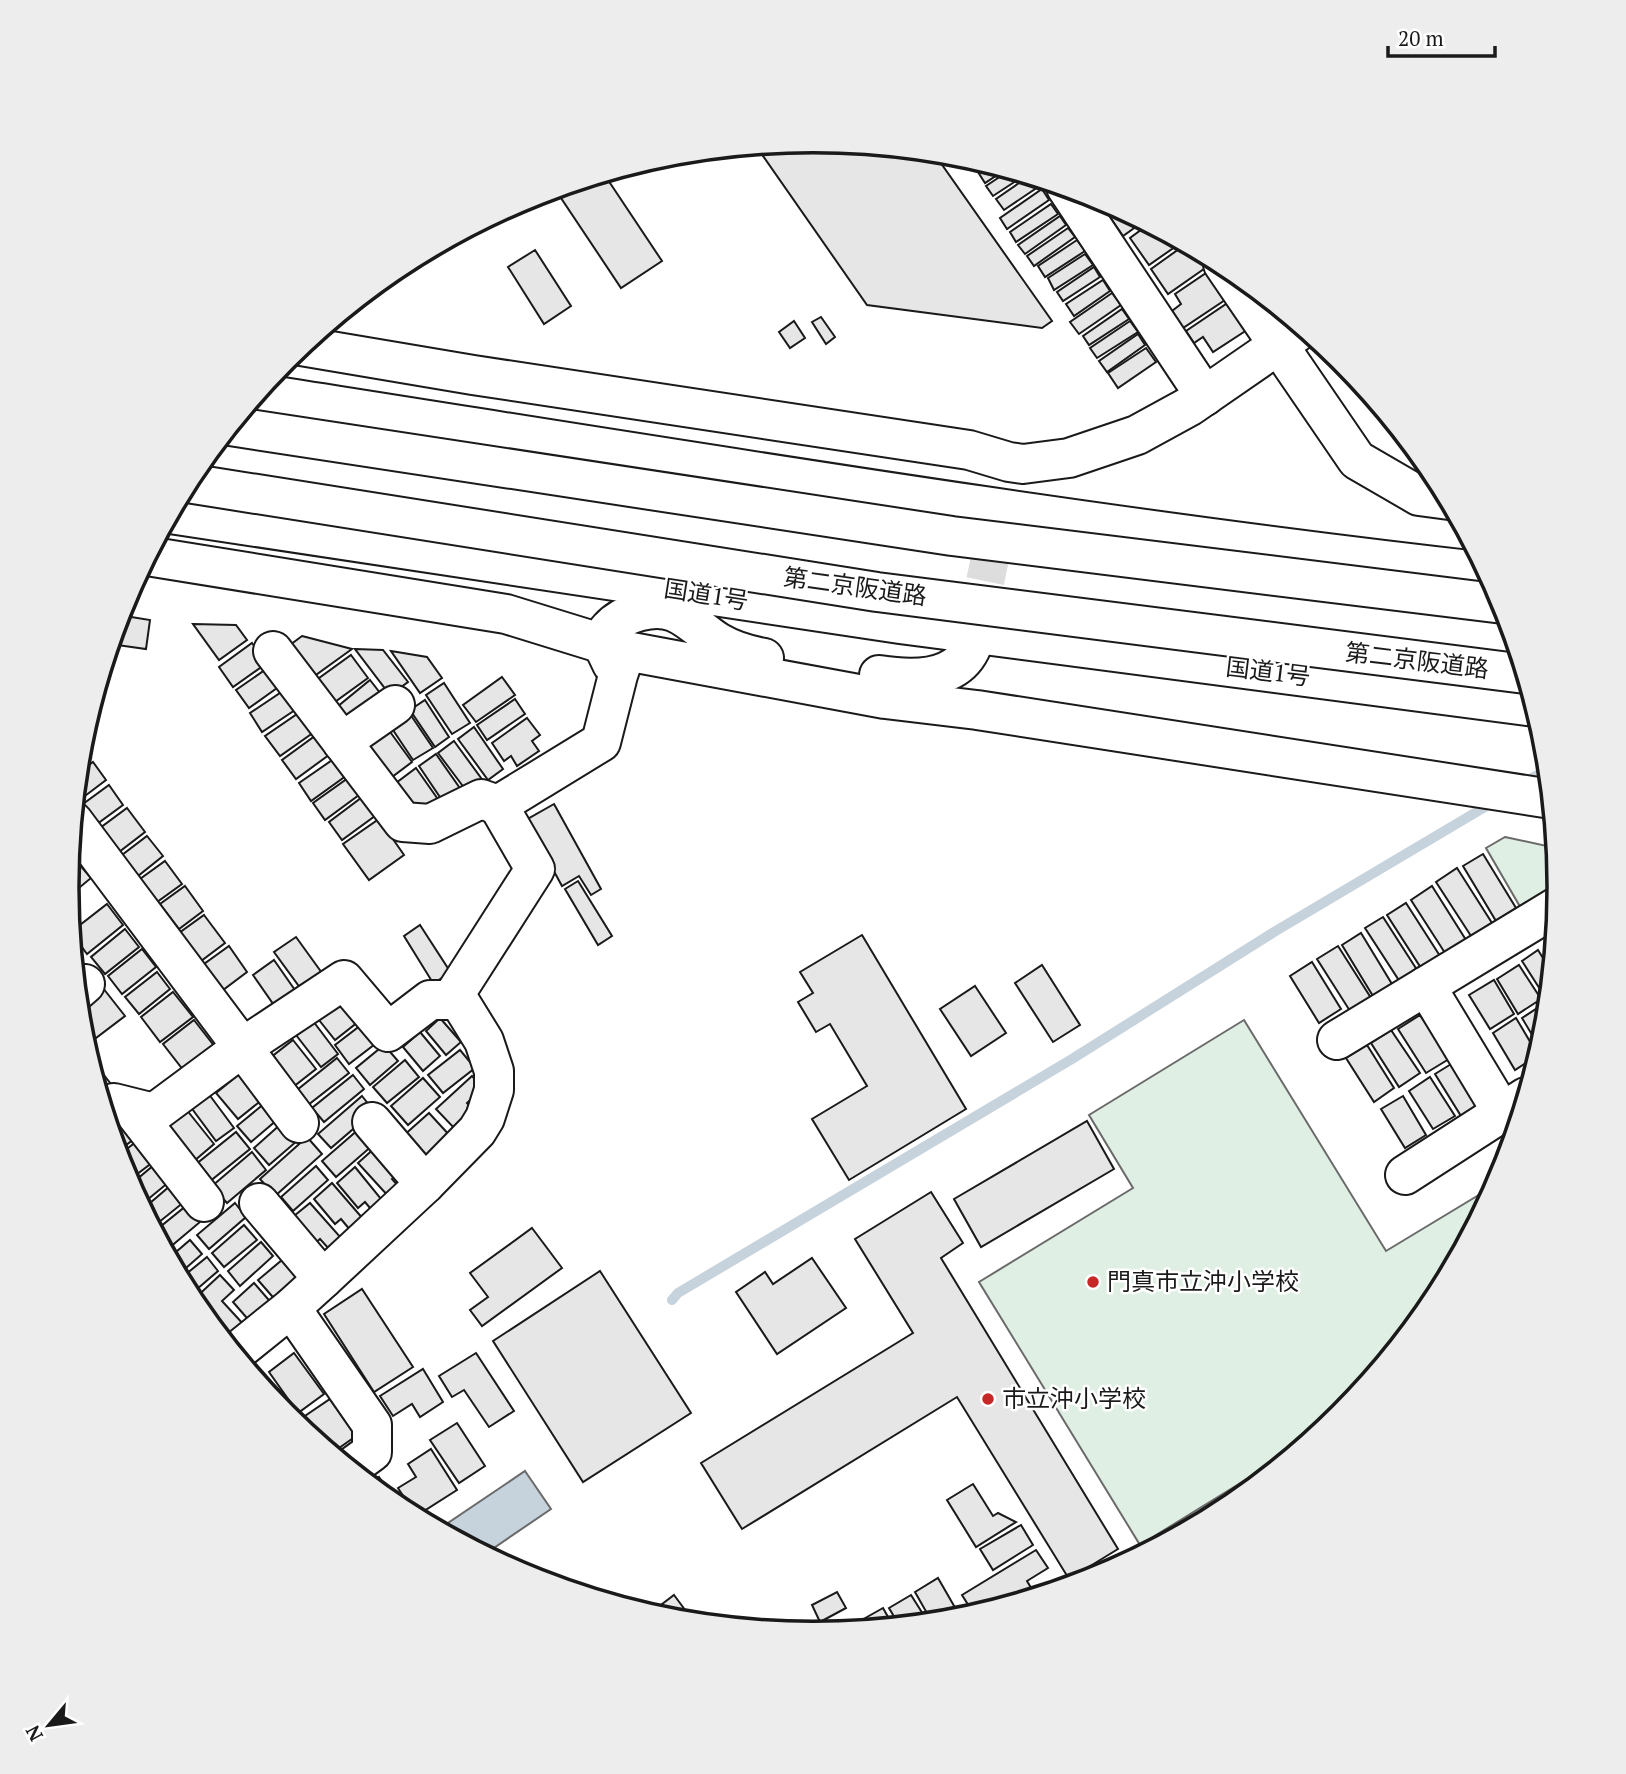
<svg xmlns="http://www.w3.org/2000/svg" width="1626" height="1774" font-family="'PT Serif','Noto Sans JP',serif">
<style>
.green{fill:#e0efe3;stroke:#6a6a6a;stroke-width:2}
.water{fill:#c6d2dc;stroke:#6a6a6a;stroke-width:2}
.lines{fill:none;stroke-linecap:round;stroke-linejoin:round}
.stream{stroke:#c6d2dc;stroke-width:10}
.building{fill:#e6e6e6;stroke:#1a1a1a;stroke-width:2}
.minor-tunnel{stroke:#ddd;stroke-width:38;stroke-dasharray:38 19;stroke-linecap:butt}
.minor-casing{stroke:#1a1a1a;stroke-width:42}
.highway-casing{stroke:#1a1a1a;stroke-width:42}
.minor{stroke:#fff;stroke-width:38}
.highway{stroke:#fff;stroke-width:38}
.highway-bridge-casing{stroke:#1a1a1a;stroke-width:42;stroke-linecap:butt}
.highway-bridge{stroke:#fff;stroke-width:38}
.poi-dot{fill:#c62828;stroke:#fff;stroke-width:2.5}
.labels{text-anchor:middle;stroke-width:5;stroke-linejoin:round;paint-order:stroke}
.street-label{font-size:24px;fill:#1a1a1a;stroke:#fff}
.poi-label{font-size:24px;fill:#1a1a1a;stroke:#fff;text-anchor:start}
.rim{fill:none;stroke:#1a1a1a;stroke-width:3.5}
</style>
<rect width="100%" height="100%" fill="#fff"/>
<g class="green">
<path d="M1505,837L1556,848L1559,887L1522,910L1486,848Z"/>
<path d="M1244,1020L1386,1251L1497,1184L1433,1302L1341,1415L1307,1442L1140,1545L979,1282L1133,1188L1089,1115Z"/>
</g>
<path class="water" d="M525,1471L551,1509L485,1554L439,1529Z"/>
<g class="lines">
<g class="stream">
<path d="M1523,783L1548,769"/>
<path d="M672,1300L678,1293L1072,1059L1274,932L1495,801"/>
</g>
</g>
<g class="building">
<path d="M813,141L933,152L1052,321L1042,328L867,305L756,146Z"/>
<path d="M990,164L1006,169L985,183L978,172Z"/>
<path d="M1010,170L1025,175L993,196L986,186Z"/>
<path d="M604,174L662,261L621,288L555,189Z"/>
<path d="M1029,176L1038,187L1004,210L996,199Z"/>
<path d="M1042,189L1049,200L1007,229L1000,218Z"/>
<path d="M1051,204L1058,214L1016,242L1010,232Z"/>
<path d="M1113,205L1144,221L1123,236L1105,210Z"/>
<path d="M1060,216L1066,225L1025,254L1018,245Z"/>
<path d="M1149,224L1182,242L1149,265L1130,238Z"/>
<path d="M1068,228L1075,237L1034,266L1027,256Z"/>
<path d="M1077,240L1085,251L1045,277L1038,266Z"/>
<path d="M1186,244L1205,254L1211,264L1168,294L1151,269Z"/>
<path d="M535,250L571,306L544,324L508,267Z"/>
<path d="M1085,254L1093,265L1054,290L1048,278Z"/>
<path d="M1094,267L1100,277L1063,301L1057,292Z"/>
<path d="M1212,269L1231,296L1183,328L1172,311L1181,304L1175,294Z"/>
<path d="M1103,280L1110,291L1074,316L1066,304Z"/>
<path d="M1112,293L1121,305L1079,334L1070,322Z"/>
<path d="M1232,300L1250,328L1213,352L1203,337L1194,343L1186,331Z"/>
<path d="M1122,309L1129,319L1089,345L1083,336Z"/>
<path d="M821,317L835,337L826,344L812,322Z"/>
<path d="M794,321L805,338L790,348L779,332Z"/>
<path d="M1130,321L1138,332L1097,358L1090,348Z"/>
<path d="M1138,334L1145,345L1107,372L1099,361Z"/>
<path d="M1146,348L1156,362L1118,388L1108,373Z"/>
<path d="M119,615L150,620L146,649L110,644Z"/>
<path d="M193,624L236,625L247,640L219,660Z"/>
<path d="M302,636L352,649L313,677L290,645Z"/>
<path d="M252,643L267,663L233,687L219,667Z"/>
<path d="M355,649L383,650L408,682L390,695Z"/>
<path d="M391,651L427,657L442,678L420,693Z"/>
<path d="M351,655L368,678L332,704L315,681Z"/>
<path d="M272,665L284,683L249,708L236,690Z"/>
<path d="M502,677L515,695L476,722L463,705Z"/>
<path d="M370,680L384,698L346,718L337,707Z"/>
<path d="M444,683L470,723L452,734L426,695Z"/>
<path d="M289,687L301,706L262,732L250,713Z"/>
<path d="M515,699L525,714L487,740L477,725Z"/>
<path d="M425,700L449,737L435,747L410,710Z"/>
<path d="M303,710L317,730L280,756L265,736Z"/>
<path d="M410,714L433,748L413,760L391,727Z"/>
<path d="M527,718L540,735L532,741L539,751L517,766L511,756L504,761L492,743Z"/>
<path d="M474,727L503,769L488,780L458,739Z"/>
<path d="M388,729L412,762L392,777L367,743Z"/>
<path d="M319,733L333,752L296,779L282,760Z"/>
<path d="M454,741L484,782L468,793L438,753Z"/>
<path d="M81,743L91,758L78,767Z"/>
<path d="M436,754L464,794L446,806L419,766Z"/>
<path d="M338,756L350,773L311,801L299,783Z"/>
<path d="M93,762L106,780L81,799L76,793L78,773Z"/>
<path d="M416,768L442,805L414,808L396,783Z"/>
<path d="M351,776L363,792L325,820L313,803Z"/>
<path d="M109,785L123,805L97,824L83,804Z"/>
<path d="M365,795L379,813L342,840L329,822Z"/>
<path d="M554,804L601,889L591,895L579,876L562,886L526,820Z"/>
<path d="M127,808L145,832L119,852L100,828Z"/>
<path d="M379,819L404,855L369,880L343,844Z"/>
<path d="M147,836L163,856L138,876L122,855Z"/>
<path d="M1483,854L1516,908L1496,921L1463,866Z"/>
<path d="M73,857L91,878L68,897L67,887L69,860Z"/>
<path d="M165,861L182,884L157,902L140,879Z"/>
<path d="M1457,868L1492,923L1471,936L1436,882Z"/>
<path d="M578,881L612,936L598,945L565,889Z"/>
<path d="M185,886L203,911L179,929L160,904Z"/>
<path d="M1432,886L1466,940L1445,953L1411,900Z"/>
<path d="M1406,903L1440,956L1421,968L1387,915Z"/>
<path d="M107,904L123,925L87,954L71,932Z"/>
<path d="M204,915L225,943L201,961L179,933Z"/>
<path d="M1383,917L1419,973L1402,985L1365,928Z"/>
<path d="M420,925L451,973L433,983L404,936Z"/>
<path d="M125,929L139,947L105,974L91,957Z"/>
<path d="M1361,933L1395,989L1376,1001L1342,945Z"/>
<path d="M862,935L966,1109L849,1180L812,1119L867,1086L830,1024L816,1032L798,1002L813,993L800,972Z"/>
<path d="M296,937L322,973L301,989L274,952Z"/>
<path d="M229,946L247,972L223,990L204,964Z"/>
<path d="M1338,946L1371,998L1350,1011L1317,959Z"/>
<path d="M142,949L156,967L122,994L108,976Z"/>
<path d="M1538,950L1551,971L1549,994L1545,997L1522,961Z"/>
<path d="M274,960L297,993L276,1008L253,975Z"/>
<path d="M1312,962L1341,1009L1319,1023L1290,976Z"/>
<path d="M1042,965L1080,1025L1053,1042L1015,983Z"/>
<path d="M1519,965L1541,999L1518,1014L1497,979Z"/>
<path d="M157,972L170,989L139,1014L125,997Z"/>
<path d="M1494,980L1514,1014L1490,1029L1469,995Z"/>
<path d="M99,983L125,1016L92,1041L80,1025L79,1018L85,1014L78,1004Z"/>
<path d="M975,986L1006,1033L971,1056L940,1009Z"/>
<path d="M173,992L193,1017L160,1042L141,1017Z"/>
<path d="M347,998L363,1018L335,1040L319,1020Z"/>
<path d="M1542,1005L1547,1014L1545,1033L1540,1048L1522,1018Z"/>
<path d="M1420,1015L1449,1059L1426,1073L1398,1029Z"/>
<path d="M440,1018L461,1042L446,1055L426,1031Z"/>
<path d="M1516,1018L1538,1055L1515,1070L1493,1033Z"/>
<path d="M194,1020L215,1047L184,1071L163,1044Z"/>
<path d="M313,1021L338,1054L321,1067L296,1035Z"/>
<path d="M365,1022L379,1041L349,1064L335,1045Z"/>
<path d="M1391,1030L1420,1073L1399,1087L1371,1043Z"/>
<path d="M420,1032L440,1056L423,1071L403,1047Z"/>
<path d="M293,1040L316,1069L293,1087L270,1058Z"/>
<path d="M384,1045L398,1061L370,1085L356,1068Z"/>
<path d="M1367,1045L1394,1088L1374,1102L1346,1058Z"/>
<path d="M460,1050L475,1068L443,1093L428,1075Z"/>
<path d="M88,1055L111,1084L99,1093Z"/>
<path d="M337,1058L349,1073L308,1105L297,1090Z"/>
<path d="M405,1060L419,1077L387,1103L373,1087Z"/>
<path d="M1456,1061L1482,1102L1461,1116L1435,1074Z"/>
<path d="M242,1072L263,1099L238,1119L216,1093Z"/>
<path d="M353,1075L364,1089L324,1122L312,1108Z"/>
<path d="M472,1076L483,1088L467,1103L475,1112L455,1129L436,1109Z"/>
<path d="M1430,1077L1455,1116L1433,1129L1409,1091Z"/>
<path d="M423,1078L440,1097L408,1125L391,1106Z"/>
<path d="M208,1093L234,1128L216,1141L190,1106Z"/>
<path d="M362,1096L374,1111L331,1148L318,1134Z"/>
<path d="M1403,1096L1426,1135L1405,1148L1381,1109Z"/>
<path d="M265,1103L278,1119L251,1142L237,1126Z"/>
<path d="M186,1109L214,1144L194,1161L166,1125Z"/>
<path d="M429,1113L452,1138L426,1162L403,1136Z"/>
<path d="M120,1121L134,1139L117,1152L110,1129Z"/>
<path d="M1087,1121L1114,1169L981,1247L954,1199Z"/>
<path d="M282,1123L297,1141L269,1165L254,1148Z"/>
<path d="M359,1129L373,1145L336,1177L322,1161Z"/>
<path d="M236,1132L250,1149L209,1182L195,1165Z"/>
<path d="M307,1137L322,1154L275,1196L260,1179Z"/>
<path d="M137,1141L153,1162L128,1181L123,1172L118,1156Z"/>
<path d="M377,1146L400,1171L392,1179L400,1188L390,1198L358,1163Z"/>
<path d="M252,1152L266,1170L227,1203L212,1186Z"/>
<path d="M154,1165L169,1182L141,1205L130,1185Z"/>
<path d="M316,1166L328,1180L293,1211L281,1197Z"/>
<path d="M355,1167L386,1205L375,1214L365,1202L358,1208L337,1183Z"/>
<path d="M332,1183L364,1220L351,1231L341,1219L335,1224L314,1199Z"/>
<path d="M170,1186L184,1202L153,1227L143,1209Z"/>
<path d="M931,1192L963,1243L941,1258L1118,1549L1069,1579L957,1397L742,1529L701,1463L913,1333L855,1239Z"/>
<path d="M235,1203L246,1217L209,1249L197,1235Z"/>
<path d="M310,1203L342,1239L329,1249L320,1239L312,1246L289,1220Z"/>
<path d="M186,1206L200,1222L169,1248L155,1231Z"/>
<path d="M244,1225L257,1240L224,1267L212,1253Z"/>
<path d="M532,1228L562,1268L482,1326L470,1310L488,1297L470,1273Z"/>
<path d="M190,1240L202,1254L178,1275L169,1258Z"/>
<path d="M261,1242L273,1256L240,1286L228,1271Z"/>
<path d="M207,1257L218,1271L189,1296L180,1279Z"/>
<path d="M812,1258L846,1308L777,1354L736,1292L765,1272L773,1284Z"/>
<path d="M282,1260L301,1282L278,1303L258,1280Z"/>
<path d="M600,1271L691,1413L583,1482L493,1341Z"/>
<path d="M220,1275L234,1290L222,1301L245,1326L226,1343L192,1301Z"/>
<path d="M254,1283L274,1306L253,1325L233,1302Z"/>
<path d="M362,1289L413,1367L374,1392L324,1314Z"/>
<path d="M294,1353L324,1394L298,1413L269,1372Z"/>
<path d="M476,1353L514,1411L489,1427L464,1390L452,1397L439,1376Z"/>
<path d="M423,1369L443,1402L420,1417L412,1404L393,1416L380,1396Z"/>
<path d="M266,1380L291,1415L288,1417L260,1384Z"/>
<path d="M330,1399L356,1436L332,1453L309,1434L299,1420Z"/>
<path d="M457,1423L485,1466L459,1483L430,1440Z"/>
<path d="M431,1449L457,1490L416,1516L398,1488L416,1477L408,1464Z"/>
<path d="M379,1477L401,1509L369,1484Z"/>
<path d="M973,1484L993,1516L998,1513L1016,1522L976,1547L947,1500Z"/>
<path d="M1021,1525L1033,1545L993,1570L980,1549Z"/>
<path d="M1036,1550L1048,1568L1027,1581L1036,1596L974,1614L962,1595Z"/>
<path d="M938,1578L961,1618L932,1622L915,1592Z"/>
<path d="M837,1592L846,1608L820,1622L812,1605Z"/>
<path d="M674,1595L694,1622L667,1619L649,1614Z"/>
<path d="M911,1595L928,1622L899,1625L889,1608Z"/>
<path d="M883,1608L893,1626L844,1630Z"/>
<path d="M827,1621L833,1632L807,1633Z"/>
</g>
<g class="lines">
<path class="minor-tunnel" d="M974,637L1000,508"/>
<defs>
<g id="minor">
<path d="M1066,187L1205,396"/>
<path d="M1223,264L1357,460L1419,496L1449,500"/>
<path d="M301,346L473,375L969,450L1009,462L1023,464L1069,458L1137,435L1190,406L1303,328"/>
<path d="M147,556L506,614L626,651L885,699L977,710L1551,799"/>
<path d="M273,651L403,822L430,824L481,799L498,805"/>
<path d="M612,664L602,643C604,638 605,633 609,629C623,613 654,604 674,612C691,619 703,633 718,642C733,651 748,655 764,658"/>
<path d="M879,675C911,680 957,682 972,646"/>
<path d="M342,742L395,705"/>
<path d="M73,821L299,1123"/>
<path d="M1426,986L1502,1112"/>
<path d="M77,991L85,984"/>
<path d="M1337,1040L1558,906"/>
<path d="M131,1108L204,1202"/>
<path d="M104,1110L114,1103L154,1113L243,1047L344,980L388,1032L430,1000H448L455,994"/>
<path d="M372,1122L425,1184"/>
<path d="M1405,1175L1526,1097"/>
<path d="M259,1203L323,1279"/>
<path d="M291,1308L372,1425V1452L350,1468"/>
<path d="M235,1353L291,1308L323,1279L425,1184L477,1131L485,1118L494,1090V1071L484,1041L455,994L535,869L498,805L601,742L618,675L626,651"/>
</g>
<g id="highway">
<path d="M257,393C667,457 1076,526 1487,572"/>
<path d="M170,514L900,624L1535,707"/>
</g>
</defs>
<use href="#minor" class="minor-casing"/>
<use href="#highway" class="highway-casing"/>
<use href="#minor" class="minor"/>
<use href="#highway" class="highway"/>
<defs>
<g id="highway-bridge">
<path d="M230,426L952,536L1503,604"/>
<path d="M187,483L877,592L1525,674"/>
</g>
</defs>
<use href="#highway-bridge" class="highway-bridge-casing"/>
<use href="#highway-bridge" class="highway-bridge"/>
</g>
<g class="poi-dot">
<circle cx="1093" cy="1282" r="7"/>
<circle cx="988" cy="1399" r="7"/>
</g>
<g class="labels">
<g class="street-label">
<text transform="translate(855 587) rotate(8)" y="8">第二京阪道路</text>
<text transform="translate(706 595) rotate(9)" y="8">国道1号</text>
<text transform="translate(1417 661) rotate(7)" y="8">第二京阪道路</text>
<text transform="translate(1268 672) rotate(7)" y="8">国道1号</text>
</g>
<g class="poi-label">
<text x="1107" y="1290">門真市立沖小学校</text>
<text x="1002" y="1407">市立沖小学校</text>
</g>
</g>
<path d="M0 0H1626V1774H0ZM79 887a734 734 0 1 1 1468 0a734 734 0 1 1-1468 0Z" fill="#ededed" fill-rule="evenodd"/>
<path class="rim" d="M79 887a734 734 0 1 1 1468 0a734 734 0 1 1-1468 0Z"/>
<g transform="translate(49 1725) rotate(241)" stroke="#ffffff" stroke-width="5" paint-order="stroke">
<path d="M0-5L12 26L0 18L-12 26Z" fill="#1a1a1a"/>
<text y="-10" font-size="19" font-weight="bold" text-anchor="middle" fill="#1a1a1a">N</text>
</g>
<path d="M1388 46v10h107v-10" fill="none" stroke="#1a1a1a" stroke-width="3.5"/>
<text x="1398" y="46" font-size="21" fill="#1a1a1a" stroke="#ffffff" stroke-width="5" paint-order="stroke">20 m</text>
</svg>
